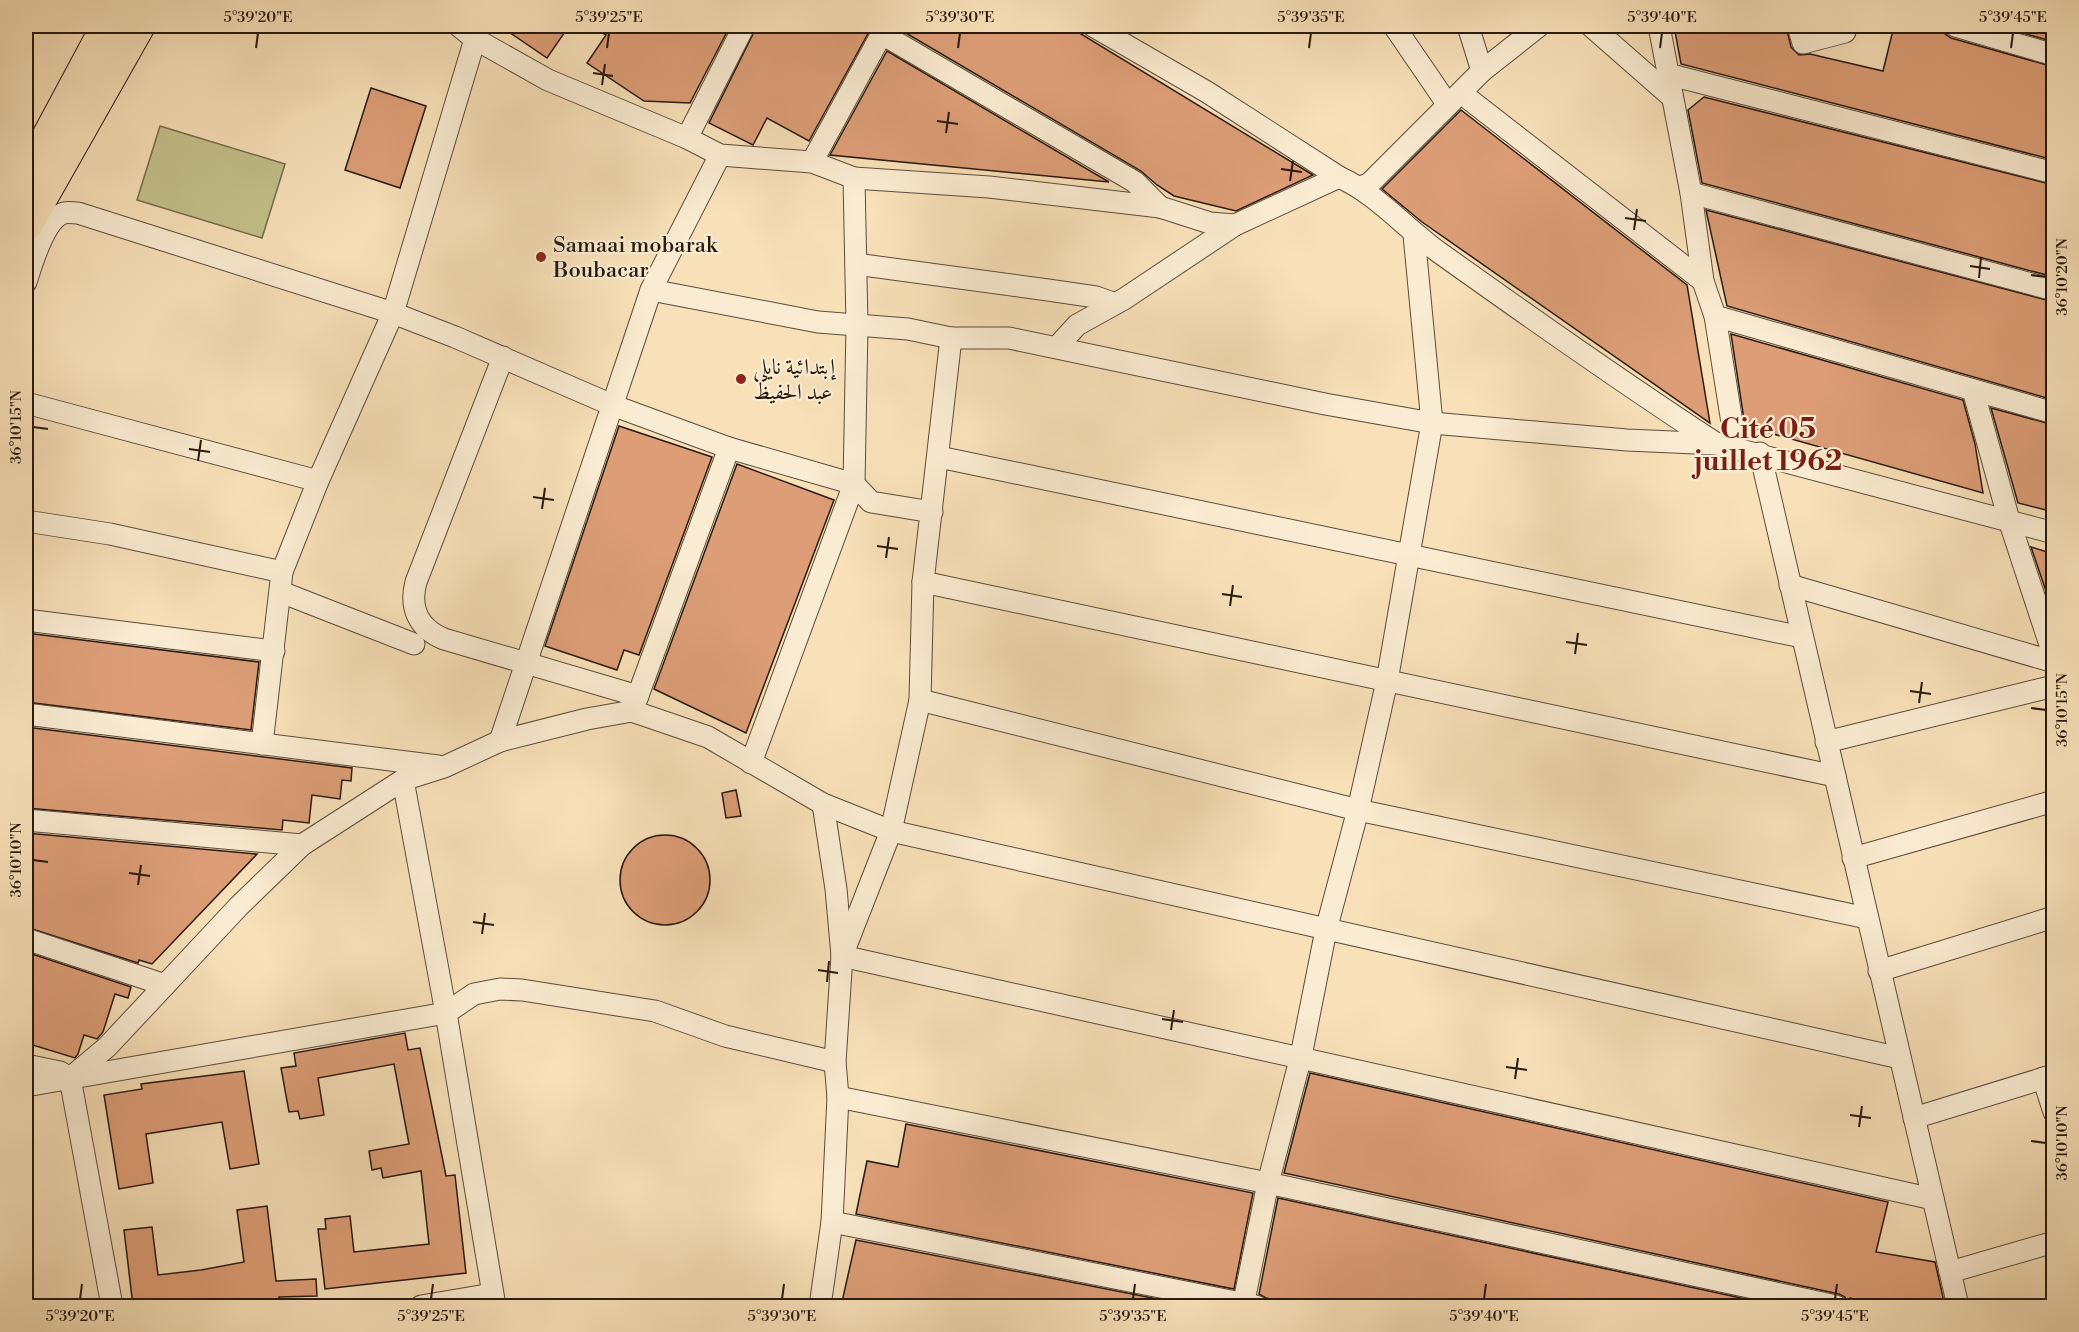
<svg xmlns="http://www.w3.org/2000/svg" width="2079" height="1332" font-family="'Libre Bodoni',Amiri,serif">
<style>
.grass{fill:#c3c18b;stroke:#766d4d;stroke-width:1.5}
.building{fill:#dd9e77;stroke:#28190f;stroke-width:1.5}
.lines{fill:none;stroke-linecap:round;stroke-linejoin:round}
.street-casing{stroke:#5c4b3a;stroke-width:23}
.highway-casing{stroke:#28190f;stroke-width:35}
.street{stroke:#faecd2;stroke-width:21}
.highway{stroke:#f8e1b9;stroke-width:33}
.ticks{fill:none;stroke:#28190f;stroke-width:2}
.poi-dot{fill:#8f2418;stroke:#faecd2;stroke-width:2}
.labels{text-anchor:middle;stroke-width:4.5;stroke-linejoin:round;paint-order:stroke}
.poi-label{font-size:22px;fill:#28190f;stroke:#faecd2;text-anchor:start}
.district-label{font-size:28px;font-weight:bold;fill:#7a1f14;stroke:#faecd2}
.neatline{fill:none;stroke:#28190f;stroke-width:2}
.ticks-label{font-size:15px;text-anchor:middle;fill:#28190f}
</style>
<rect width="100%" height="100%" fill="#f8e1b9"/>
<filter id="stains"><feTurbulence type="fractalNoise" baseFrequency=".00333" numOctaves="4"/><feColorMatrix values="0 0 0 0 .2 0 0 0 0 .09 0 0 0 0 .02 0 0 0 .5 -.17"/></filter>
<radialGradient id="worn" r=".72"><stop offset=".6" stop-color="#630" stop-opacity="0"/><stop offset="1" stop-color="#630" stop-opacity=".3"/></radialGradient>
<path class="grass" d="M160,126L285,164L262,238L137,200Z"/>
<g class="building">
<path d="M500,26H569L547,58Z"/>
<path d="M591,26H730L690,103L644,101L587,63L606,35Z"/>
<path d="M757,26L871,28L809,141L767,118L753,145L709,123Z"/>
<path d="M902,26H1068L1313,175L1236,211L1174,196L1157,185L1141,171L899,29Z"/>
<path d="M1674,26H1786L1791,47L1799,55L1810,54L1883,71L1894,26H1943L1945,34L1951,38L2054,67V160L1681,64Z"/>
<path d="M1999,26H2054V42Z"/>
<path d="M887,51L1109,182L830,155Z"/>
<path d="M371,88L426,106L400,188L345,170Z"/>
<path d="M1704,97L2054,185V277L1702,183L1688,110Z"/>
<path d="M1461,110L1687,285L1710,423L1422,222L1382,189Z"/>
<path d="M1706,210L2054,302V400L1727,306Z"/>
<path d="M1731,334L1963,400L1975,444L1983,493L1745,426Z"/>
<path d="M1991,408L2054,425V512L2018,503Z"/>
<path d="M619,426L712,457L639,655L624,650L617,670L545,646Z"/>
<path d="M737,464L834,500L746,733L654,689Z"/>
<path d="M2031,547L2054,554V610L2048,597Z"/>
<path d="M26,633L259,662L251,730L26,702Z"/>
<path d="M26,727L352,768L351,781L342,780L340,799L312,795L309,823L283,820L282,830L26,808Z"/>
<path d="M736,790L741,816L726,818L722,793Z"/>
<path d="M26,833L257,854L152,964L139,960L138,963L26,927Z"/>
<circle cx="665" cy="880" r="45"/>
<path d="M26,952L131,987L128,998L115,994L103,1032L97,1039L84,1035L78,1054L75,1058L26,1043Z"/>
<path d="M405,1033L408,1050L420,1048L446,1176L455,1175L466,1273L325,1289L318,1229H326L325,1219L350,1216L354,1252L429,1244L421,1171L383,1178L381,1168L372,1170L369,1151L409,1144L394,1064L318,1078L324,1115L300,1119L298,1111L289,1112L281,1068L296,1066L294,1053Z"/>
<path d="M244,1071L259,1164L230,1169L222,1122L146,1134L153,1183L119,1189L104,1095L142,1089L141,1084Z"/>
<path d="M1310,1073L1888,1202L1876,1252L1935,1262L1945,1306H1891L1850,1298L1848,1306L1845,1297L1839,1294L1284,1173Z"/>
<path d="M906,1124L1253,1193L1234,1289L856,1214L867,1161L898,1167Z"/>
<path d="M1278,1198L1778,1306H1304L1266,1298L1259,1294Z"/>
<path d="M267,1206L276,1281L316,1279L317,1296L279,1297L280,1306H133L124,1230L152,1227L158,1275L201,1270L244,1262L237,1210Z"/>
<path d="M856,1240L1193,1306H841Z"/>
</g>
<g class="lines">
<defs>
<g id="street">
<path d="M459,26L475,39L548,80L687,138L720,155L812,162L854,178L857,325L854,484L751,763"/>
<path d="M1093,26L1207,92L1339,177C1377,194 1406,229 1440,253C1531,318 1623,383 1717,444"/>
<path d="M1394,26L1448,105"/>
<path d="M1468,26L1482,71"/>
<path d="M1591,26L1672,97"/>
<path d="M1659,26L1691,193L1703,281L1715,316L1736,448"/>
<path d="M1798,26L1803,43L1845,32"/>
<path d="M1955,26L2054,55"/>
<path d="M882,34L1135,182L1160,207"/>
<path d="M1667,74L2054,173"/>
<path d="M1461,93L1703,281"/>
<path d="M687,138L744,26"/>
<path d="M812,162L886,26"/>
<path d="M854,178L989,187L1160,207L1210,223L1235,225"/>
<path d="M1361,187L1370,183L1482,71L1539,26"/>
<path d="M1691,193L2054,290"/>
<path d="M856,264L1048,290L1096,297L1113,303"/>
<path d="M26,282C32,264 44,219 64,213C68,212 74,213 78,213L393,313L455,337L612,405L729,448L854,484L871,502L932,512"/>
<path d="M651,290L818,322L908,329L951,338H1009L1325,404L1432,423L1627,440L1718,444L2054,533"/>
<path d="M1715,316L2054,413"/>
<path d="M1057,347L1077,325L1124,299L1235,225L1339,177"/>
<path d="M503,357L416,582C409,608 419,629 444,639L638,696"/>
<path d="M1973,390L2009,520L2054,657"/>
<path d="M26,403L318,481"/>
<path d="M1760,453L1958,1306"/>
<path d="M939,457L1802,637"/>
<path d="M26,521L110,534L282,572"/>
<path d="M923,582L1835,776"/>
<path d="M1790,585L2054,662"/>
<path d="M281,592L414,644"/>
<path d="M26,620L274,651"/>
<path d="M920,700L1358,810L1867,918"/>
<path d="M633,709L729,448"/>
<path d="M26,714L438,766"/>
<path d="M500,741L651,290L720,155"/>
<path d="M1826,742L2054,686"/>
<path d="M262,744L282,572L318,481L393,313L475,39"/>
<path d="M403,780L446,1013L495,1306"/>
<path d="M823,804L836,889L842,956L1933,1199"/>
<path d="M26,820L302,845"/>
<path d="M1853,858L2054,801"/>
<path d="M26,939L165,985"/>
<path d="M1879,971L2054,917"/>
<path d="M26,1065L60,1072L70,1078L107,1047L239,906L302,845L403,780L444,767L500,741L587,719L632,711L708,737L823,804L891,831L1900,1058"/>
<path d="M70,1078L112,1306"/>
<path d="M2043,1078L2054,1112"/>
<path d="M26,1086L446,1013L474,994L500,989L522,990L655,1011L725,1036L835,1062"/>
<path d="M838,1097L1268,1183L1836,1306"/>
<path d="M1914,1118L2054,1075"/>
<path d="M832,1222L1256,1306"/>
<path d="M1950,1272L2054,1242"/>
<path d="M421,1306L492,1294"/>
<path d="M820,1306L832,1222L838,1097L835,1062L842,956L891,831L920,700L923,582L951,338"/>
<path d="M1243,1306L1268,1183L1301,1056L1326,930L1358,810L1387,681L1432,423L1414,235"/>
</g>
<g id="highway">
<path d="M26,179L108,26"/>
<path d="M26,224L138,26"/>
</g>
</defs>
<use href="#street" class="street-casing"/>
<use href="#highway" class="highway-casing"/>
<use href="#street" class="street"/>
<use href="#highway" class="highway"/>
</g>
<path class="ticks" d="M256,48L258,33M607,48L609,33M958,48L960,33M1309,48L1311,33M1660,48L1662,33M2011,48L2013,33M593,73L613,76M602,85L605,64M937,121L958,124M946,133L949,112M1281,169L1302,172M1290,181L1293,161M1625,218L1646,221M1634,230L1637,209M1970,266L1990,269M2031,275L2046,277M1979,278L1981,257M33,427L48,429M189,449L210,452M198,461L201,440M533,497L554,500M542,509L545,488M877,546L898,549M886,558L889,537M1222,594L1242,597M1230,606L1233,585M1566,642L1587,645M1575,654L1578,633M1910,691L1931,694M1919,703L1922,682M2031,708L2046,710M33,860L48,862M129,873L150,876M138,885L141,865M473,922L494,925M482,934L485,913M818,970L838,973M827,982L829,961M1162,1019L1183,1022M1171,1030L1174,1010M1506,1067L1527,1070M1515,1079L1518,1058M1850,1115L1871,1118M1859,1127L1862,1106M2031,1141L2046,1143M80,1299L82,1284M431,1299L433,1284M782,1299L784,1284M1133,1299L1135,1284M1484,1299L1486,1284M1835,1299L1837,1284"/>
<g class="poi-dot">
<circle cx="541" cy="257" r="6"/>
<circle cx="741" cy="379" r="6"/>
</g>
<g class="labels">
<g class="poi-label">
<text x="553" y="252">Samaai mobarak<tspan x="553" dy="25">Boubacar</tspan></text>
<text x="753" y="374">إبتدائية نايلي<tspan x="753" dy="25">عبد الحفيظ</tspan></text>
</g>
<g class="district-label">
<text x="1768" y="438">Cité 05<tspan x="1768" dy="32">juillet 1962</tspan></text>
</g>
</g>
<rect width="2079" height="1332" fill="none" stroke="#f8e1b9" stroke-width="66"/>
<rect x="33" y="33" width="2013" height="1266" class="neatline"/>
<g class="ticks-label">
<text x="258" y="22">5°39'20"E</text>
<text x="609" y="22">5°39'25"E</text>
<text x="960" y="22">5°39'30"E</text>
<text x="1311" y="22">5°39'35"E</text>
<text x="1662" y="22">5°39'40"E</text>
<text x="2013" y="22">5°39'45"E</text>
<text transform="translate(2062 277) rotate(-90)" y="5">36°10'20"N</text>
<text transform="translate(16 427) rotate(-90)" y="5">36°10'15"N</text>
<text transform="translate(2062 710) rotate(-90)" y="5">36°10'15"N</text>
<text transform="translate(16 860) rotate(-90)" y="5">36°10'10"N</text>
<text transform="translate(2062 1143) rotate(-90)" y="5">36°10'10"N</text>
<text x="80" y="1321">5°39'20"E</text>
<text x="431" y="1321">5°39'25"E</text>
<text x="782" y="1321">5°39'30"E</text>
<text x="1133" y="1321">5°39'35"E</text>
<text x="1484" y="1321">5°39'40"E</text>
<text x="1835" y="1321">5°39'45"E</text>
</g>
<rect width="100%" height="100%" filter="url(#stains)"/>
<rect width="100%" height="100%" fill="url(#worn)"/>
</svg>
